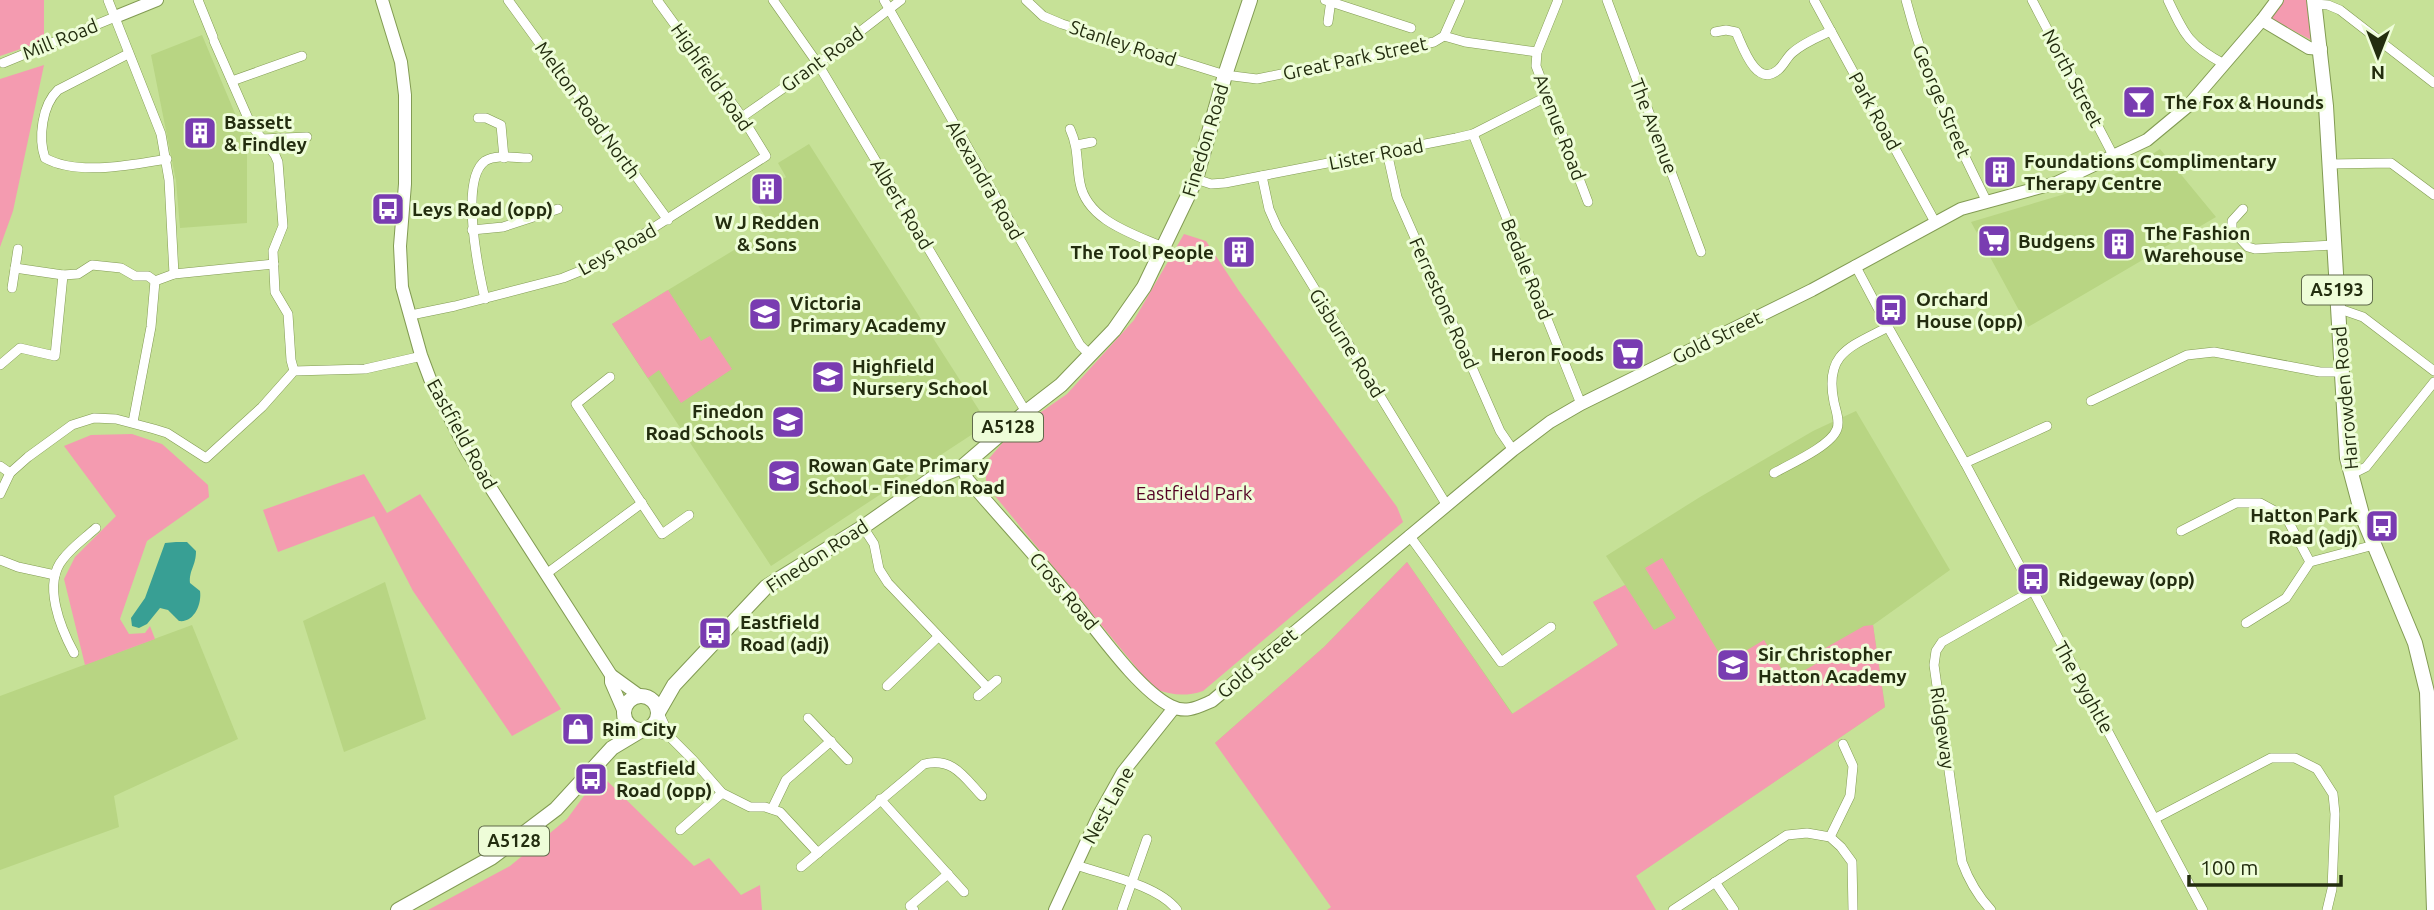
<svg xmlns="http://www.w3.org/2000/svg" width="2434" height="910" font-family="Ubuntu,sans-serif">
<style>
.built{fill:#b8d583}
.green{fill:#f49bb0}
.water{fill:#389f94}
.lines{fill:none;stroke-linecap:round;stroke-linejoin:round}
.street-casing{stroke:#829b53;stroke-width:10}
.secondary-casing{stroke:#829b53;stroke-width:14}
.primary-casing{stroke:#829b53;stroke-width:16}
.street{stroke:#fff;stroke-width:9}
.secondary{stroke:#fff;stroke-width:12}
.primary{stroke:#fff;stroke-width:14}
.labels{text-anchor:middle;stroke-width:6;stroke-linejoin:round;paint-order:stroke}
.shield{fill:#eefdd8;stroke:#606b4b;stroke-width:2}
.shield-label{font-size:18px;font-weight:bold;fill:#232d0f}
.street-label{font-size:19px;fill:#232d0f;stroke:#eefdd8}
.poi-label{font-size:19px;font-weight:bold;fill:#232d0f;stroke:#eefdd8;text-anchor:start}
.park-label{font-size:19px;fill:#540224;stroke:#eefdd8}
</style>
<rect width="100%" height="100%" fill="#c6e197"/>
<g class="built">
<path d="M202,35L247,142V223L180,228L176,181L151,55Z"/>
<path d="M809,144L988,424L771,566L612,324L772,227L754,199L786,177L778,163Z"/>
<path d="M2160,149L2216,217L2028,327L1971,222L2065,194L2136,165Z"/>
<path d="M1856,411L1950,570L1873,625L1885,707L1628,881L1215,743L1324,647L1407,562L1513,714L1618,645L1593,602L1625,585L1606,556L1700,497L1813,431Z"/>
<path d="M385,582L426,719L344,752L303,621Z"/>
<path d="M192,625L238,739L114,796L119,827L0,870V696Z"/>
</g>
<g class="green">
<path d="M0,0H44V41L0,56Z"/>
<path d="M2283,0H2311L2315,42L2269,18Z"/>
<path d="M44,65L13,211L0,247V79Z"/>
<path d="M1184,234L1206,241L1239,291L1397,507L1403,522L1203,691C1185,697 1172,695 1154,689L986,485V462L1011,433L1067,394L1134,320Z"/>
<path d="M668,290L701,341L710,336L732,369L681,403L659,370L648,378L612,324Z"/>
<path d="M132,434L162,444L208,485L209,497L147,541L120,619L129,634L145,633L150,626L155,639L85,665L64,579L75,557L116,516L64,446L91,435Z"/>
<path d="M364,474L387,513L420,494L561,709L512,736L413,591L374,516L278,552L263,510Z"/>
<path d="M1662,558L1725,663L1764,640L1788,680L1824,659L1820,651L1864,626L1873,625L1885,707L1636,876L1656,910H1327L1331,907L1215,743L1324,647L1407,562L1512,714L1618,645L1593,602L1625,585L1654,630L1676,618L1645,568Z"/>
<path d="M600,774L694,866L709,858L741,895L760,885L762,910H428L510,866L567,819Z"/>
</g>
<path class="water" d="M176,542H187L196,551C196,566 189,570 190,583L200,591C202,604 194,623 179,621L168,610L160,608L147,624L139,628L132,626L131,618L145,598L165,543Z"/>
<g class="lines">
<defs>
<g id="street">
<path d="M108,0L161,134L169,180L174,274"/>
<path d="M198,0L213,37"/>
<path d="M508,0L668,220"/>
<path d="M773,0L818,64L1026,412"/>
<path d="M884,0L1080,345L1091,356"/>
<path d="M1026,0L1043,16L1062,24L1225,75L1257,79L1434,42L1444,36L1460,0"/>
<path d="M1325,0L1411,28"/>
<path d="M1558,0L1537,52L1536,66L1588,202"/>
<path d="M1607,0L1701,252"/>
<path d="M1814,0L1935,222"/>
<path d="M1906,0C1925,74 1952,132 1986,200"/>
<path d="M2032,0L2114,157"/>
<path d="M2168,0C2185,36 2189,45 2224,64"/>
<path d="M2315,4L2328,5L2340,10L2434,83"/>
<path d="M1328,22L1331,0"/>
<path d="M1715,32L1726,30L1736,32C1743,47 1756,88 1778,70C1784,65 1787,57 1792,53C1803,43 1818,37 1831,31"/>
<path d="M1444,36L1465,42L1537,52"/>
<path d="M214,41L251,125L275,155L278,162L283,226L273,251L275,292L288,314L291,360L294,371"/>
<path d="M128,54L58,90C42,105 38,138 45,158C77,176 131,165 167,159"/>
<path d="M3,63L115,17"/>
<path d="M232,81L302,56"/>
<path d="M742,117L818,64L901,0"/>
<path d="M478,118H486L501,125L504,158"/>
<path d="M1070,129C1079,149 1076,162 1080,183C1087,221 1134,234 1165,248"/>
<path d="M1473,134L1581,404"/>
<path d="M262,139L307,137"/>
<path d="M1077,145L1092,142"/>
<path d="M1387,152L1397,197L1500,431L1513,450"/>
<path d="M2330,164L2391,163L2434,195"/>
<path d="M1262,176L1269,209L1277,227L1446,504"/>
<path d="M1196,179L1211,184L1225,183L1456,138L1473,134L1548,96"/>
<path d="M2243,209L2232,221V230L2248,247L2255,249L2334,245"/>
<path d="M472,230L503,227L558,209"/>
<path d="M1855,265L1888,327L1965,463L2203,910"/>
<path d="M15,268L63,275L78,274L92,265L121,268L135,276H148L155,281"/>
<path d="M155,281L174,274L274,264"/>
<path d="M12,288L18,249"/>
<path d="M485,299C479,273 459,180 485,161C496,154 515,158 528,158"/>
<path d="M2337,308L2363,317L2434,371"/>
<path d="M411,315L455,306L563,278L595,265L766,156L742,117L657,0"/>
<path d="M0,365L20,348L55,356L63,275"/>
<path d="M610,377L576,404L662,534L689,515"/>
<path d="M2091,401L2187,355L2214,352L2320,372H2341"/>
<path d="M133,422L151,327L155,281"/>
<path d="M1965,463L2047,426"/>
<path d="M0,466L10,473"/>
<path d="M1774,473C1790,464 1831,446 1837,429C1840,421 1836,411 1834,402C1824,353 1850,347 1888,327"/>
<path d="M2350,475L2366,467L2434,382"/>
<path d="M0,494L10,473L28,457L72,425L94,418L116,419L154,429L167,433L206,458L262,407L294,371L365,369L422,356"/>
<path d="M863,527L874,544L879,569L888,583L988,688"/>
<path d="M2181,531L2236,503H2260L2286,517L2310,562L2286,598L2246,623"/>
<path d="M1409,535L1501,662L1551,627"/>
<path d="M0,560L18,567L55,575"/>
<path d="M2310,562L2374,545"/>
<path d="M546,574L642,503"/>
<path d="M74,653C61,629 42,584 63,559C72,547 85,538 96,528"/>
<path d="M887,686L938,637"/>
<path d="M978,696L997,680"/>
<path d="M659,713L670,737L693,760L722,793L750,807H765L780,812L818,853"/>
<path d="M808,718L848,760"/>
<path d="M647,729L670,737"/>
<path d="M880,799L964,892"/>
<path d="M772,809L786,780L831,741"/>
<path d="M2156,818L2271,758H2295L2317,769L2333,794L2335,814L2332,889L2327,910"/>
<path d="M680,830L722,793"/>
<path d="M1830,837L1850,796L1853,766L1843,744"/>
<path d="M1076,865C1105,875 1158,885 1177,910"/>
<path d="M801,867L924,764C953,757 964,777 982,796"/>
<path d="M1715,882L1734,910"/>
<path d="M914,910L910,906L948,874"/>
<path d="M1122,910L1147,839"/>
<path d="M1673,910L1787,835L1807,833L1830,837L1841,847L1852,862L1853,910"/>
<path d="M1991,910C1977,895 1969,881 1962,862L1934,665L1936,651L1942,642L2032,591"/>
</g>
<g id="secondary">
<path d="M382,0L401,62L405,95V184L400,246L402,287L421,355L430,379L467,451L611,675L640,696"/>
<path d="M115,17L157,0"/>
<path d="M2262,20L2309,48L2321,49"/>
<path d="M962,467L968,480C999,516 1032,552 1063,589C1091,621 1135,688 1171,706C1186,714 1198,707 1212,701L1513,450L1550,422L1581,404L1812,290L1961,209L2056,183L2147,140L2188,106L2262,20L2277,0"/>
<path d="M611,675V682L624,712"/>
<path d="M1055,910L1099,815L1123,772L1174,708"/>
</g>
<g id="primary">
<path d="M2314,0L2326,106L2347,458L2363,518L2415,643L2427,692L2434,910"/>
<circle cx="641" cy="713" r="17"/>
<path d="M659,711L674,685L766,587L863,527L933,478L962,467L1026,412L1061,385L1114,330L1144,287L1196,179L1225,75L1250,0"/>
<path d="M398,910L491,858L556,809L612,748L642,730"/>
</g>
</defs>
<use href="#street" class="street-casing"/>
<use href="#secondary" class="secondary-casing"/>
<use href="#primary" class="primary-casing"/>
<use href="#street" class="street"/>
<use href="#secondary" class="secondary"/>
<use href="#primary" class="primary"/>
</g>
<defs>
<symbol id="bar-square" viewBox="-11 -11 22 22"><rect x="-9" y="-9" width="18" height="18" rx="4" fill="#793cb1" stroke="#eefdd8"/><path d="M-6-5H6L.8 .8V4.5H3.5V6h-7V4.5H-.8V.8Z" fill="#fff"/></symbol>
<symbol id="building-square" viewBox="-11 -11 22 22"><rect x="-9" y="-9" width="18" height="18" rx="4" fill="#793cb1" stroke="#eefdd8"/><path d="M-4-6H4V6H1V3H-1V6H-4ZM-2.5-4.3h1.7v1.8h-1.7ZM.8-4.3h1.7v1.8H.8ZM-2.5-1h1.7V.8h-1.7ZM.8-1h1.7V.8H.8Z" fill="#fff"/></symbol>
<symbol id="bus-square" viewBox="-11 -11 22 22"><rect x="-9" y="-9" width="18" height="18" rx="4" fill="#793cb1" stroke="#eefdd8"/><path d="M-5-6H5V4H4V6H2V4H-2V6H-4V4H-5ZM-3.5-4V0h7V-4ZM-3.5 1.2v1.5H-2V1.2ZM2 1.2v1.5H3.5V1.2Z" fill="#fff"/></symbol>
<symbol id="supermarket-square" viewBox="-11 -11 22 22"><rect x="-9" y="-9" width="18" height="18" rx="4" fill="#793cb1" stroke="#eefdd8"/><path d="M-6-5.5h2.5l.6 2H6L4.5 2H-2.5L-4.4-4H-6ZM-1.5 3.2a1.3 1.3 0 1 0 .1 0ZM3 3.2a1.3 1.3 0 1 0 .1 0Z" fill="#fff"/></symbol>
<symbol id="school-square" viewBox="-11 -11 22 22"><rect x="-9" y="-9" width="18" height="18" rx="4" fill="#793cb1" stroke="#eefdd8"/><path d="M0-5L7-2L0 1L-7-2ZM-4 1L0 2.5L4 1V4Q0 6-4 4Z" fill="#fff"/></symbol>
<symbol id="shop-square" viewBox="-11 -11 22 22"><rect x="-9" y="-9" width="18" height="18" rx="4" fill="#793cb1" stroke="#eefdd8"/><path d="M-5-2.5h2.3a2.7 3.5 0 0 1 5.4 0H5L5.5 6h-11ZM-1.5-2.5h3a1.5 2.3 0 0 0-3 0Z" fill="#fff"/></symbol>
</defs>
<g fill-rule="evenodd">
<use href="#bar-square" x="2120" y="83" width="38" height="38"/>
<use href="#building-square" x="181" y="114" width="38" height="38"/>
<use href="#building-square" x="1981" y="153" width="38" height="38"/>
<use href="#building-square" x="748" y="170" width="38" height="38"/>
<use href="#bus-square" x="369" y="190" width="38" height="38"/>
<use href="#supermarket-square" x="1975" y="222" width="38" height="38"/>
<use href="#building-square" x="2100" y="225" width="38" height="38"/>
<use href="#building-square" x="1220" y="233" width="38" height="38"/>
<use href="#bus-square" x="1872" y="291" width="38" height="38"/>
<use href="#school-square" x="746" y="295" width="38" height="38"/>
<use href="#supermarket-square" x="1609" y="335" width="38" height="38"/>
<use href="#school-square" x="809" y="358" width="38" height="38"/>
<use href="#school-square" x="769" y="403" width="38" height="38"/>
<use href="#school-square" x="765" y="457" width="38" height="38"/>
<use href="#bus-square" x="2363" y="507" width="38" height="38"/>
<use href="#bus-square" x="2014" y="560" width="38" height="38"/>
<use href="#bus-square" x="696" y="614" width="38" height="38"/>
<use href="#school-square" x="1714" y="646" width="38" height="38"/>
<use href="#shop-square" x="559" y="710" width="38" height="38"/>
<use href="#bus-square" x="572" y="760" width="38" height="38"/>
</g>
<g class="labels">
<g class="shield">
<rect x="2302" y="275.5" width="70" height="29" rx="5"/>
<rect x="973" y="412.5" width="70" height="29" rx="5"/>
<rect x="479" y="826.5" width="70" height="29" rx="5"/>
</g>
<g class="shield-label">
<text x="2337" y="296">A5193</text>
<text x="1008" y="433">A5128</text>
<text x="514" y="847">A5128</text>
</g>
<g class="street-label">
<text transform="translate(60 39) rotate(-22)" y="7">Mill Road</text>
<text transform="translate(1123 43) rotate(18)" y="7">Stanley Road</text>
<text transform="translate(1355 58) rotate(-12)" y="7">Great Park Street</text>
<text transform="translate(822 59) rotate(-36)" y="7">Grant Road</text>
<text transform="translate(712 77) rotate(55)" y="7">Highfield Road</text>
<text transform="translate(2073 78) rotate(62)" y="7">North Street</text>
<text transform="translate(1942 101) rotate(67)" y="7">George Street</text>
<text transform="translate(588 110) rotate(54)" y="7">Melton Road North</text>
<text transform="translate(1875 111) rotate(61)" y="7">Park Road</text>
<text transform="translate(1654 126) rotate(69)" y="7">The Avenue</text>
<text transform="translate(1560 127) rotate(69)" y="7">Avenue Road</text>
<text transform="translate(1205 140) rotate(-73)" y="7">Finedon Road</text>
<text transform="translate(1376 154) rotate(-11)" y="7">Lister Road</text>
<text transform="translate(985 180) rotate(60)" y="7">Alexandra Road</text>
<text transform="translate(902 204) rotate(59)" y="7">Albert Road</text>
<text transform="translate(617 249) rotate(-29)" y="7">Leys Road</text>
<text transform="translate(1527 269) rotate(68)" y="7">Bedale Road</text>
<text transform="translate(1444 303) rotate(66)" y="7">Ferrestone Road</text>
<text transform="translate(1717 337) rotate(-26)" y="7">Gold Street</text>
<text transform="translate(1347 343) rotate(58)" y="7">Gisburne Road</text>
<text transform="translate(2345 398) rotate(-95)" y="7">Harrowden Road</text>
<text transform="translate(462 434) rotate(61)" y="7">Eastfield Road</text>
<text transform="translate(817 556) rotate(-33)" y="7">Finedon Road</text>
<text transform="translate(1064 591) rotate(50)" y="7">Cross Road</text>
<text transform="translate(1257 663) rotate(-40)" y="7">Gold Street</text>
<text transform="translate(2084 687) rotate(61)" y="7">The Pyghtle</text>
<text transform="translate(1943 728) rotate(82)" y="7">Ridgeway</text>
<text transform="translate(1108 805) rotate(-61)" y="7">Nest Lane</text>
</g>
<g class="poi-label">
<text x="2164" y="109">The Fox &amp; Hounds</text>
<text x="224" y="129">Bassett<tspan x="224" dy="22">&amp; Findley</tspan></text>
<text x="2024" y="168">Foundations Complimentary<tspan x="2024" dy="22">Therapy Centre</tspan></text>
<text x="412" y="216">Leys Road (opp)</text>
<text x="767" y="229" text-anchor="middle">W J Redden<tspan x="767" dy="22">&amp; Sons</tspan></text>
<text x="2144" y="240">The Fashion<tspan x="2144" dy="22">Warehouse</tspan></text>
<text x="2018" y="248">Budgens</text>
<text x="1214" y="259" text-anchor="end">The Tool People</text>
<text x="1916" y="306">Orchard<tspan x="1916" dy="22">House (opp)</tspan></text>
<text x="790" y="310">Victoria<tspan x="790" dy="22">Primary Academy</tspan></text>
<text x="1604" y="361" text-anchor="end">Heron Foods</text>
<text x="852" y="373">Highfield<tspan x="852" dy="22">Nursery School</tspan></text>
<text x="764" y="418" text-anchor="end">Finedon<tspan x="764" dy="22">Road Schools</tspan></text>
<text x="808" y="472">Rowan Gate Primary<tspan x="808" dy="22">School - Finedon Road</tspan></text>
<text x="2358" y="522" text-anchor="end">Hatton Park<tspan x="2358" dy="22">Road (adj)</tspan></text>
<text x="2058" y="586">Ridgeway (opp)</text>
<text x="740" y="629">Eastfield<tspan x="740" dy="22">Road (adj)</tspan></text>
<text x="1758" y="661">Sir Christopher<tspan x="1758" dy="22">Hatton Academy</tspan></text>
<text x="602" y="736">Rim City</text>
<text x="616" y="775">Eastfield<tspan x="616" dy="22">Road (opp)</tspan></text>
</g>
<g class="park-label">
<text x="1194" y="500">Eastfield Park</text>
</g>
</g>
<g transform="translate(2378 56) rotate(180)" stroke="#eefdd8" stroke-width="5" paint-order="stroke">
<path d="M0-5L12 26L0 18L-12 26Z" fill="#232d0f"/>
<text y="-10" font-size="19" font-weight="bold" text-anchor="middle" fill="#232d0f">N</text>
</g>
<path d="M2189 875v10h152v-10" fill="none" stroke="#232d0f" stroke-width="3.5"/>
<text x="2200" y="875" font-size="21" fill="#232d0f" stroke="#eefdd8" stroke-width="5" paint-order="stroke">100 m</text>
</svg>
